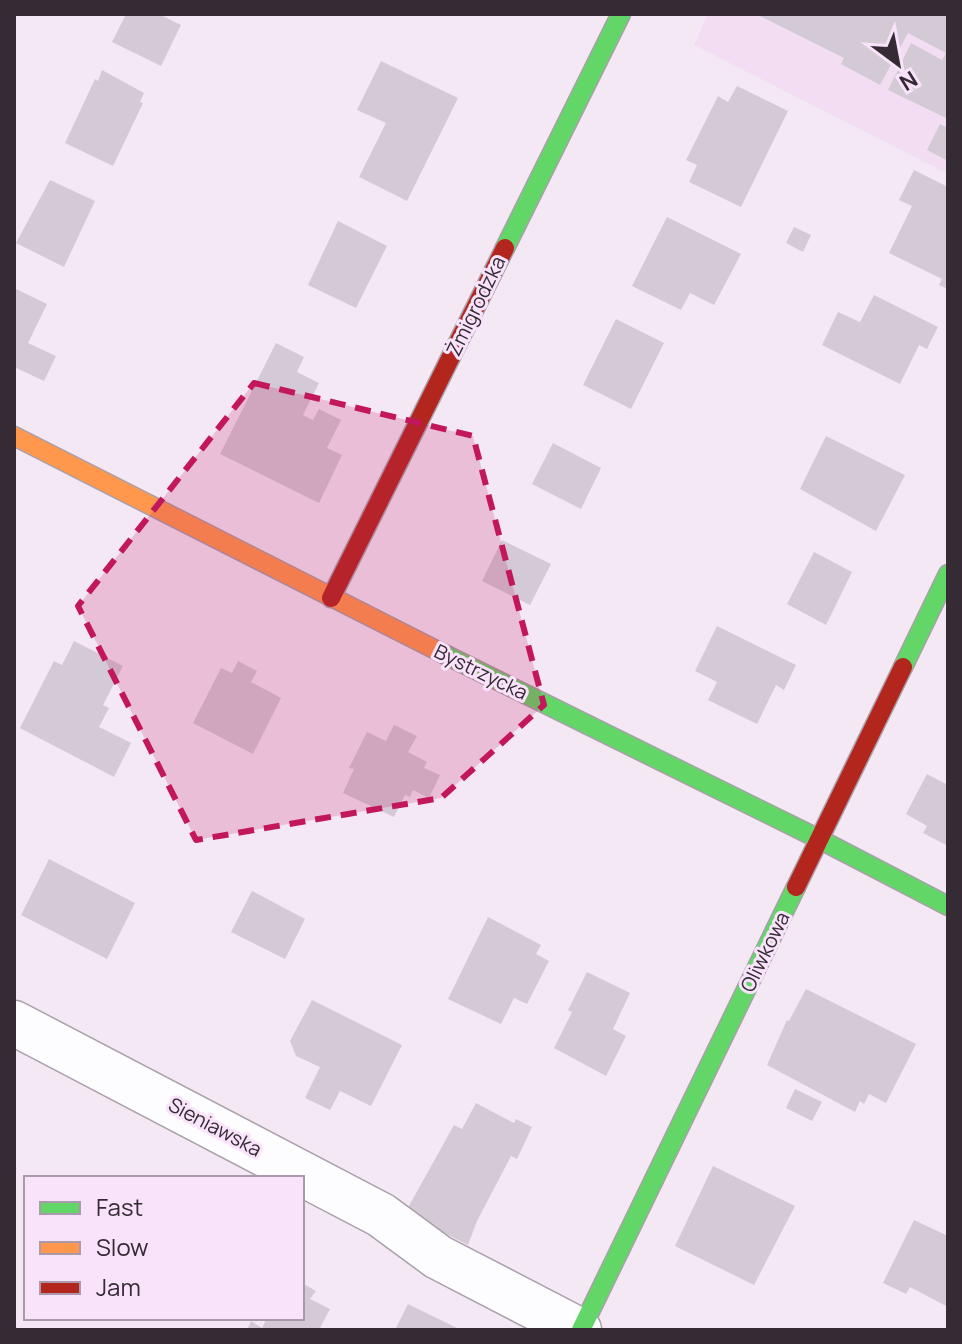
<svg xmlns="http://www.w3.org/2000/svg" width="962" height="1344" font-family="Manrope,sans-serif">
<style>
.built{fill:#f2ddf3}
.building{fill:#d4cad5}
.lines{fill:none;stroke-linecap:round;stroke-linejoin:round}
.street-casing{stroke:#a9a0aa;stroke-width:47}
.fast-casing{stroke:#a9a0aa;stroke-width:21}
.slow-casing{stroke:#a9a0aa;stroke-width:21}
.jam-casing{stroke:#a9a0aa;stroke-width:21}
.street{stroke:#fdfcfe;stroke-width:44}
.fast{stroke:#63d668;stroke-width:18}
.slow{stroke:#ff974d;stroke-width:18}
.jam{stroke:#b3261e;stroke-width:18}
.marked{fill:#c2185b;fill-opacity:0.2;stroke:#c2185b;stroke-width:6;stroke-dasharray:16 10;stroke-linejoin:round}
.labels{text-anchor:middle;stroke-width:6;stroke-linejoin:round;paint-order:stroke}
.street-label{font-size:20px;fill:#342b34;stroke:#f9e3fa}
</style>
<rect width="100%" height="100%" fill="#f4e8f5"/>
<path class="built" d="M708,14H948V174L694,45Z"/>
<g class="building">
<path d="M126,14H159L181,25L161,66L112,42Z"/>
<path d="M756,14H948V119L888,90L911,43L942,60L946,53L908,33L880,85L841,64L844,58Z"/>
<path d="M381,61L458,98L407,201L359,177L386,123L357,110Z"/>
<path d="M102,70L144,93L140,102L143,103L113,166L65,143L95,79L98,81Z"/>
<path d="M737,86L788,111L741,207L689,182L697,165L686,160L718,96L728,102Z"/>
<path d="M940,124L948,128V161L927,150Z"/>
<path d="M914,170L948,187V289L939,285L942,279L889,253L912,206L899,200Z"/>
<path d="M50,180L95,201L64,267L16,243Z"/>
<path d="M667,217L741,254L714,305L690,293L681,310L632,286Z"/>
<path d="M338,221L387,246L356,308L308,285Z"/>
<path d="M794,227L811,235L803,252L786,243Z"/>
<path d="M14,288L47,304L28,343L56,356L44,381L14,367Z"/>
<path d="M874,295L938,327L927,349L919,345L900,384L822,345L838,312L860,322Z"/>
<path d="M616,319L664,343L631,409L583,385Z"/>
<path d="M276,343L304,357L297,372L319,383L303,415L313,420L319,409L341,420L327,448L342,455L319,503L220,454Z"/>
<path d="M826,436L905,475L876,531L800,489Z"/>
<path d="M553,443L601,468L581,509L532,484Z"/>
<path d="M502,540L551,564L530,605L482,581Z"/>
<path d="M814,552L852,572L826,625L787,604Z"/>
<path d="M717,626L796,665L784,690L776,685L757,724L708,700L717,682L695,671Z"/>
<path d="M74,641L123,666L103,705L109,708L99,727L131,743L114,777L20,728L54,661L62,665Z"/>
<path d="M238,661L257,671L251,682L281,698L253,754L193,723L221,668L232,673Z"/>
<path d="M394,725L417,736L408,752L427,762L424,768L440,775L429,798L413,790L410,797L405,795L394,817L343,793L354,769L349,768L367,732L386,741Z"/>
<path d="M927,774L948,785V846L923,833L927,826L906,814Z"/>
<path d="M49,859L135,903L107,959L21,915Z"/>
<path d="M252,891L305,919L285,959L231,932Z"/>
<path d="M488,917L541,945L536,954L549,961L527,1004L514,998L501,1024L448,999Z"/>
<path d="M587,972L630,993L613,1029L626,1036L606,1076L554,1048L572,1012L568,1010Z"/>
<path d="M806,989L916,1044L886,1103L869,1094L864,1104L860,1101L855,1112L767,1065L787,1020L789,1021Z"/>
<path d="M312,1000L402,1045L371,1106L340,1091L330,1110L305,1098L320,1067L296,1056L290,1041Z"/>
<path d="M795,1089L822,1102L812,1121L786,1108Z"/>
<path d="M476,1103L514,1123L516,1119L532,1127L517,1159L511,1156L477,1221L468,1245L405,1213L454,1125L462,1129Z"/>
<path d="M713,1166L795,1206L754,1285L675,1246Z"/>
<path d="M914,1220L948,1236V1307L910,1287L906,1294L883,1283Z"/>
<path d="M302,1283L316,1291L310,1299L330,1309L319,1330H247L251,1321L262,1328L267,1318H302Z"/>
<path d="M408,1304L461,1330H395Z"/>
</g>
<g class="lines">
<defs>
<path id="street" d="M14,1023L381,1215L438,1257L579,1330"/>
<g id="fast">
<path d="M505,248L621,14"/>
<path d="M442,653L819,839L948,906"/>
<path d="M903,667L948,574"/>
<path d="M581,1330L796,887"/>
</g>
<path id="slow" d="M14,436L442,653"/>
<g id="jam">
<path d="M331,598L505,248"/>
<path d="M796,887L903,667"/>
</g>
</defs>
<use href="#street" class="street-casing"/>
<use href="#fast" class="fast-casing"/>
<use href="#slow" class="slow-casing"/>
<use href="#jam" class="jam-casing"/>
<use href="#street" class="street"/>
<use href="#fast" class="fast"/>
<use href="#slow" class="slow"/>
<use href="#jam" class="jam"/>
</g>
<path class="marked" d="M254,383L473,436L544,705L441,798L196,840L78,606Z"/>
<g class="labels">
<g class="street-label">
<text transform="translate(476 306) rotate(-64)" y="7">Żmigrodzka</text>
<text transform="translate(481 672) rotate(26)" y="7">Bystrzycka</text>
<text transform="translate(765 952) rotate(-64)" y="7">Oliwkowa</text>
<text transform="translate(215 1127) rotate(28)" y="7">Sieniawska</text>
</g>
</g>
<rect width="962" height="1344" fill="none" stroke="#342b34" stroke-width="32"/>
<rect x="24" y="1176" width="280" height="144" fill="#f9e3fa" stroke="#aa99ab" stroke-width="2"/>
<rect x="40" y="1202" width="40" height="12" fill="#63d668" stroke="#aa99ab" stroke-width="2"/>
<text x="96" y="1216" font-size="24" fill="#342b34">Fast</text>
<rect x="40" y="1242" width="40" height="12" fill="#ff974d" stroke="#aa99ab" stroke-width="2"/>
<text x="96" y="1256" font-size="24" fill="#342b34">Slow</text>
<rect x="40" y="1282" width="40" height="12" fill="#b3261e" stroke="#aa99ab" stroke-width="2"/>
<text x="96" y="1296" font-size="24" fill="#342b34">Jam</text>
<g transform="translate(898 64) rotate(148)" stroke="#f9e3fa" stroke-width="6" paint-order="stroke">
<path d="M0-6L14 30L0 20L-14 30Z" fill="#342b34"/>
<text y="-12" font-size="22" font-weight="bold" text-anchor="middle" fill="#342b34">N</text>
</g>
</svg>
